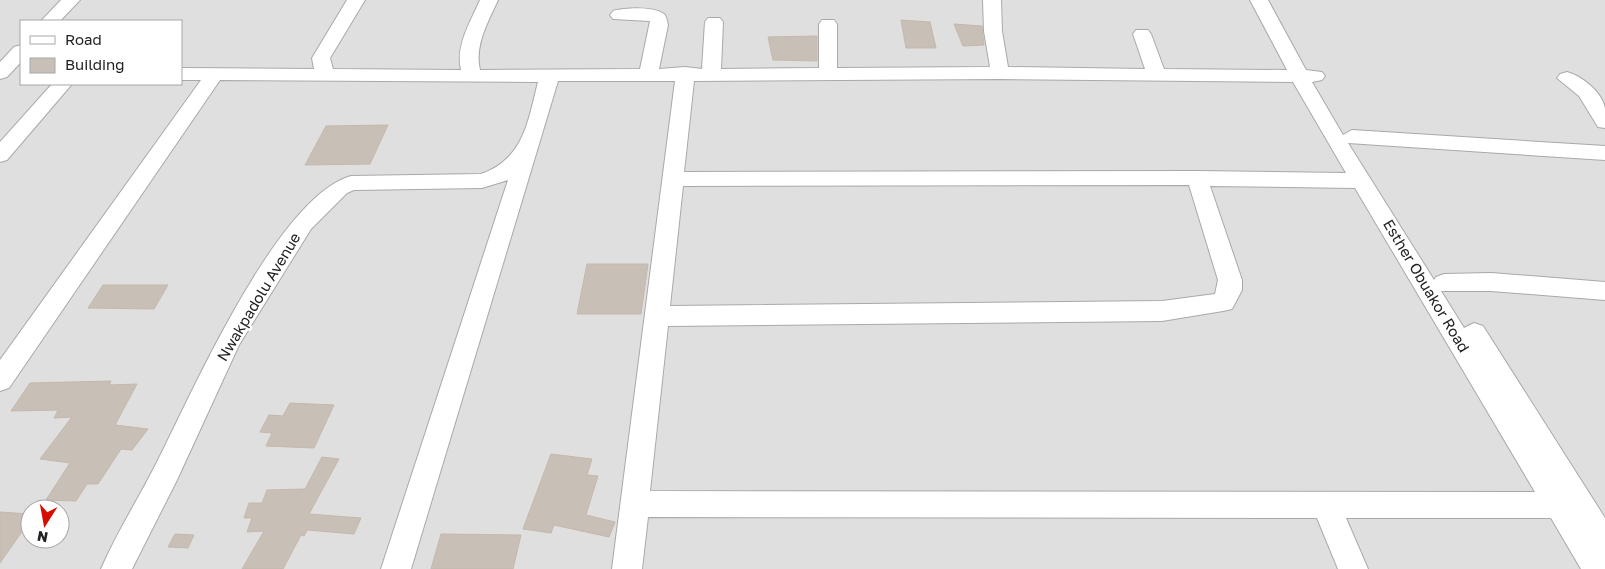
<svg xmlns="http://www.w3.org/2000/svg" width="1605" height="569" font-family="'Golos Text',sans-serif">
<style>
.residential{fill:#e0dfdf;fill-rule:evenodd}
.building{fill:#c8c0b7;stroke:#c5b7aa}
.lines{fill:none;stroke-linecap:round;stroke-linejoin:round}
.minor-casing{stroke:#a9a9a9;stroke-width:2}
.minor{fill:#fff;fill-rule:evenodd}
.labels{text-anchor:middle;stroke-width:4.5;stroke-linejoin:round;paint-order:stroke}
.street-label{font-size:15px;fill:#222;stroke:#fff}
</style>
<rect width="100%" height="100%" fill="#f2f0e8"/>
<path class="residential" d="M0,0H1605V569H0ZM21,21H181V84H21ZM30,509H60V539H30Z"/>
<g class="building">
<path d="M901,20L930,22L936,48H906Z"/>
<path d="M954,24L982,26L984,45L963,46Z"/>
<path d="M817,36V61L773,60L768,37Z"/>
<path d="M388,125L370,164L305,165L326,126Z"/>
<path d="M587,264H648L641,314H577Z"/>
<path d="M103,285H168L154,309L88,308Z"/>
<path d="M111,381L109,385L137,384L115,425L148,429L132,450L121,449L98,484H87L76,501L46,500L70,463L40,459L72,417L54,418L58,410L11,411L30,383Z"/>
<path d="M290,403L334,405L314,448L266,446L272,433L260,432L269,415L283,416Z"/>
<path d="M551,454L592,459L587,475L598,476L586,515L615,522L609,537L554,525L551,533L523,529Z"/>
<path d="M322,457L339,459L309,514L361,518L354,534L307,530L304,536L301,535L283,569H242L264,531L247,532L252,518H244L249,503H262L267,490L305,489Z"/>
<path d="M0,512L30,514V520L0,563Z"/>
<path d="M175,534L194,535L188,548L168,547Z"/>
<path d="M441,534L521,535L513,569H431Z"/>
</g>
<g class="lines">
<defs>
<g id="minor">
<path d="M61,0H80L60,21H41Z"/>
<path d="M347,0H365L330,58L333,69L461,70C455,46 471,21 480,0H498C488,22 474,46 480,70L640,69L650,21L613,19L610,15L613,11C625,8 653,6 664,14C667,17 667,21 668,25L659,69L685,67L702,69L705,22L708,18H720L723,22L721,69L819,68V24L822,20H834L837,24V68L990,67L984,31L983,0H1001L1002,31L1008,67L1145,69L1133,34L1136,30H1148L1151,34L1164,69L1287,70L1250,0H1268L1306,70L1322,72L1325,76L1322,80L1312,82L1343,135L1352,130L1605,146V160L1348,143L1434,280L1436,277L1444,274L1491,273L1605,282V300L1491,291H1441L1464,328L1474,323L1483,326L1605,518V569H1581L1551,518H1346L1368,569H1338L1317,518L648,517L642,569H612L675,81H558L411,569H381L508,180L482,188L354,190L347,193L311,229L239,345L177,480L132,569H101C117,532 139,498 157,462C192,393 277,197 351,176L481,174C524,159 528,121 538,82L220,80L9,388L0,391V360L201,80H181V68L314,69L312,58ZM1000,79L1293,82L1346,173L1197,171L684,172L694,81ZM1189,185L1218,280L1215,294L1162,301L670,306L683,186ZM1210,186L1355,188L1535,492L650,491L668,326L1162,321L1223,311L1232,309L1242,290V280Z"/>
<path d="M21,45V62L7,77L0,79V62L14,47Z"/>
<path d="M1567,72C1582,76 1602,92 1605,108C1605,114 1605,122 1605,128L1598,127L1579,96L1557,78L1560,74Z"/>
<path d="M52,84H72L7,160L0,162V142Z"/>
</g>
</defs>
<use href="#minor" class="minor-casing"/>
<use href="#minor" class="minor"/>
</g>
<g class="labels">
<g class="street-label">
<text transform="translate(1426 286) rotate(59)" y="5">Esther Obuakor Road</text>
<text transform="translate(259 297) rotate(-59)" y="5">Nwakpadolu Avenue</text>
</g>
</g>
<rect x="20" y="20" width="162" height="65" fill="#ffffff" stroke="#a7a7a7"/>
<rect x="30" y="36" width="25" height="8" fill="#ffffff" stroke="#a7a7a7"/>
<text x="65" y="45" font-size="15" fill="#222222">Road</text>
<rect x="30" y="58" width="25" height="15" fill="#c8c0b7" stroke="#a7a7a7"/>
<text x="65" y="70" font-size="15" fill="#222222">Building</text>
<g transform="translate(45 524) rotate(191)"><circle r="24" fill="#ffffff" stroke="#a7a7a7"/>
<path d="M0-4L9 19L0 12L-9 19Z" fill="#d40e00"/>
<text y="-8" font-size="14" font-weight="bold" text-anchor="middle" fill="#222222">N</text>
</g>
</svg>
